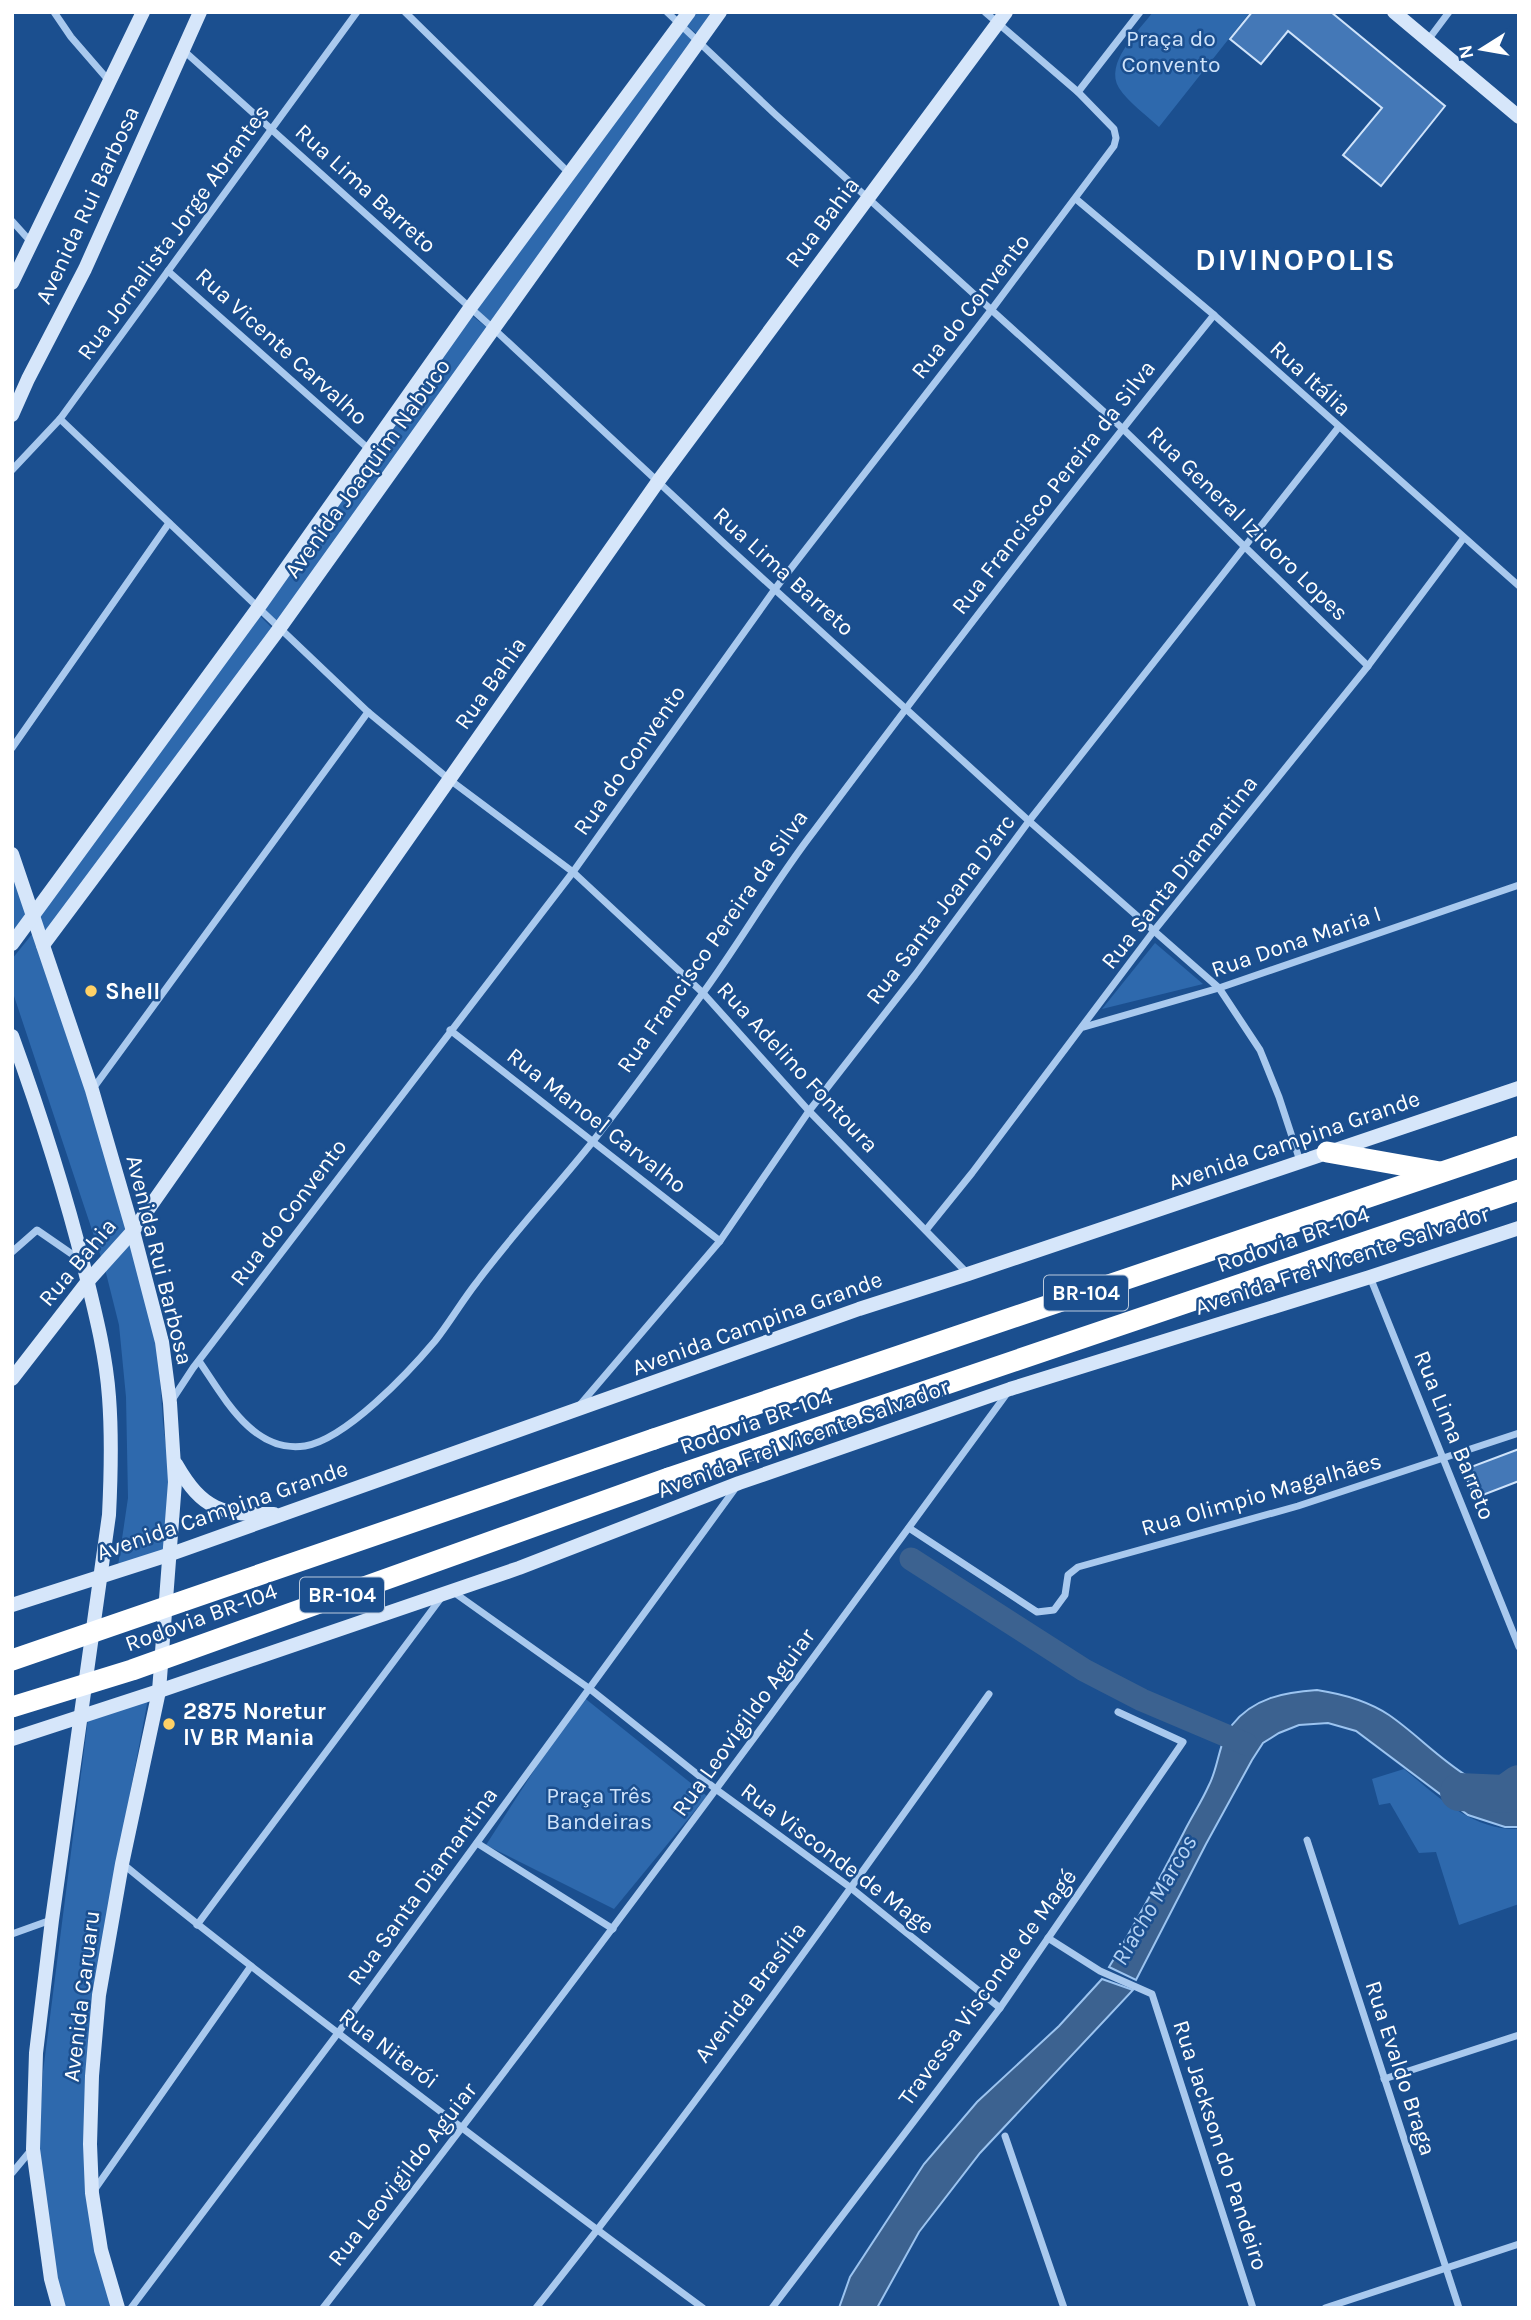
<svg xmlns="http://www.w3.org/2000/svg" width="1531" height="2320" font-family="Karla,sans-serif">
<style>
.green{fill:#2e69ad}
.water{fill:#3c6290;stroke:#9cc4f0;stroke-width:2}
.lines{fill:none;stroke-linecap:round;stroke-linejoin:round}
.canal{stroke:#3c6290;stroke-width:23}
.river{stroke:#3c6290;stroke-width:38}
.building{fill:#4478b7;stroke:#cfe3fa;stroke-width:2}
.street{stroke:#a9c9ee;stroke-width:7}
.secondary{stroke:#d6e6fa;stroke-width:14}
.highway{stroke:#fff;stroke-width:21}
.highway-bridge{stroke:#fff;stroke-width:21}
.poi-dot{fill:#ffd166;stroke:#1b4f8f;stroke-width:2.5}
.labels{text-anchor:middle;stroke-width:5;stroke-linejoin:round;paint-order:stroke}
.shield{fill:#1b4f8f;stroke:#bbcadd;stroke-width:2}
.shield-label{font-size:21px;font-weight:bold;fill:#fff}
.park-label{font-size:23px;fill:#cfe3fa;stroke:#1b4f8f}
.street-label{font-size:23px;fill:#fff;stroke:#1b4f8f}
.poi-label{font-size:23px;font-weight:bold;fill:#fff;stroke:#1b4f8f;text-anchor:start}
.water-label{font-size:24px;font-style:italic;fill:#b5d3f5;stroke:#1b4f8f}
.district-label{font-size:30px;font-weight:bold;letter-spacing:2px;fill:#fff;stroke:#1b4f8f}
</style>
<rect width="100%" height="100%" fill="#1b4f8f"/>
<g class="green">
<path d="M694,12H715L698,35L685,24Z"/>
<path d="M1153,12H1250L1159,127C1146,115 1128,102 1119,88C1104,63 1138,32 1153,12Z"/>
<path d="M681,29L693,40L494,325L474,307Z"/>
<path d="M471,315L489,329L279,626L261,609Z"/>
<path d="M258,614L273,629L43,943L34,916Z"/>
<path d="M12,873L26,915L12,932Z"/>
<path d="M33,933L57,1000L129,1229L101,1257L12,990V959Z"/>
<path d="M1155,943L1203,984L1102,1009Z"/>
<path d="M131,1242L158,1349L163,1423L170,1477L168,1549L118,1566L128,1498L126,1397L119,1325L105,1269Z"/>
<path d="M582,1696L707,1796L614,1909L486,1845Z"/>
<path d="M148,1699L113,1883L86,2161L113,2308H65L53,2264L39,2167V2138L43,2072L88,1719Z"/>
<path d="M1404,1769C1437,1796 1473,1831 1519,1829V1904L1459,1925L1436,1852L1419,1853L1390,1803L1379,1805L1372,1779Z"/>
</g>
<g class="water">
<path d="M1317,1690C1343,1694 1368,1701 1389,1715C1430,1743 1466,1791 1519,1793V1827H1505L1468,1815L1356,1731L1328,1723L1299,1725L1279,1733L1263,1743L1252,1760L1206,1844L1136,1980L1109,1967C1136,1923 1160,1878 1184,1832C1192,1816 1202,1801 1209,1785C1219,1766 1218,1743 1232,1725C1253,1698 1285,1692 1317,1690Z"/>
<path d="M1102,1979L1133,1990L980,2153L919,2232L877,2308H839L850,2277L924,2164L977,2102L1059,2026Z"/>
</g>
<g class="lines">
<path class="canal" d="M911,1559L1084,1670L1142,1700L1246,1744"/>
<path class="river" d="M1459,1792L1505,1794L1519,1784"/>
</g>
<g class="building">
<path d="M1252,12H1331L1445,106L1381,186L1343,155L1382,108L1288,31L1261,64L1230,39Z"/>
<path d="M1519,1449V1481L1475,1498L1463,1470Z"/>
</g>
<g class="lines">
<g class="street">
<path d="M54,12L71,37L110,82"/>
<path d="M405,12L569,173"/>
<path d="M667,12L776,115L1122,428L1368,666"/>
<path d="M1428,40L1449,12"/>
<path d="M183,50L495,330L727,546L1029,821L1219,988L1260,1050L1279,1097L1300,1161"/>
<path d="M1078,92L1140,12"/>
<path d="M1076,199L1214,315L1519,586"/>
<path d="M12,221L31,242"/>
<path d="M168,271L370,450"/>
<path d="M60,419L368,712L450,780L573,872L703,993L809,1111L968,1274"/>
<path d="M12,470L60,419L357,12"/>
<path d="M12,748L169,523"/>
<path d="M1084,1027L1219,988L1519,885"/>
<path d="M450,1030L720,1241"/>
<path d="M92,1090L368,712"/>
<path d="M926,1230L972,1173L1153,932L1368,666L1463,539"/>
<path d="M12,1252L37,1230L79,1259"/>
<path d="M1370,1277L1519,1647"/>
<path d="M199,1361C224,1397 253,1454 305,1446C346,1439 408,1373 435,1341C450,1322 462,1301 477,1282C512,1235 553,1191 590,1145C628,1097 664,1047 700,997C740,943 773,884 814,831C944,657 1077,484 1214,315"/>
<path d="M172,1400L193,1368L573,872L775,589L992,309L1114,146L1116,138L1114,129L1078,92L985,12"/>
<path d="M579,1406L720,1241L809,1111L915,975L1029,821L1338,428"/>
<path d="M909,1528L1037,1612L1054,1610L1065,1595L1068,1575L1078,1567L1298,1506L1519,1433"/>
<path d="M452,1591L590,1689L717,1790L851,1888L1000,2008"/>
<path d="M1307,1840L1459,2308"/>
<path d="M477,1843L613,1929"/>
<path d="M123,1864C211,1937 303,2006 394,2076C496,2154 599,2232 703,2308"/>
<path d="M197,1925L441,1598"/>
<path d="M12,1934L51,1920"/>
<path d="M1048,1938L1100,1971L1152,1994L1253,2308"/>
<path d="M1384,2079L1519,2035"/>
<path d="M1005,2136L1064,2308"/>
<path d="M12,2173L32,2149"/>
<path d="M95,2189L251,1966"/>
<path d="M131,2308L338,2033L737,1486"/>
<path d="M323,2308C557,2007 783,1700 1008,1392"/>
<path d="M536,2308C694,2109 842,1901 989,1694"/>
<path d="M772,2308L1000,2008L1183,1742L1118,1712"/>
<path d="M1325,2308L1519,2244"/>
</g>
<g class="secondary">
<path d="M1394,12L1519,117"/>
<path d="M12,283L143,12"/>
<path d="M12,415L28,379L85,269L200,12"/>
<path d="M12,854L92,1090L133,1231L162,1342L170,1403L175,1482L159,1691L122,1864L99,1995L92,2076L90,2144L92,2193L101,2250L118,2308"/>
<path d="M12,944L258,608L470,308L689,12"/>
<path d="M43,945L279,629L720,12"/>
<path d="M12,1036C40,1113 65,1191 85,1271C95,1312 106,1354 109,1397C112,1436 111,1475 109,1515L52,1920L36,2053L33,2149L51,2279L59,2308"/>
<path d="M12,1379L88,1281L133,1231L659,480L1006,12"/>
<path d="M176,1464C203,1511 222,1515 274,1514"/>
<path d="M12,1605L171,1554L859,1309L968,1274L1519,1088"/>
<path d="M12,1739L159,1691L519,1568L739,1483L1010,1389L1370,1277L1519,1228"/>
</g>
<g class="highway">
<path d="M1327,1152L1440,1172"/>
<path d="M654,1439L1519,1146"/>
<path d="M669,1478L1519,1190"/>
</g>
<g class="highway-bridge">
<path d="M12,1660L654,1439"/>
<path d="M12,1707L132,1670L669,1478"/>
</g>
</g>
<g class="poi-dot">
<circle cx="91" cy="991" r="7"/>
<circle cx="169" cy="1724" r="7"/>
</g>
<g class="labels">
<g class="shield">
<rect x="1044" y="1275.5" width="84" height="35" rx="5"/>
<rect x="300" y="1577.5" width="84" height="35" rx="5"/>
</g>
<g class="shield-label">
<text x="1086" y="1300">BR-104</text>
<text x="342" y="1602">BR-104</text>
</g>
<g class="park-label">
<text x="1171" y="46">Praça do<tspan x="1171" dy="26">Convento</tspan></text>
<text x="599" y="1803">Praça Três<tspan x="599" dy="26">Bandeiras</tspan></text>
</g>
<g class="street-label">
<text transform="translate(366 188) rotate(42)" y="8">Rua Lima Barreto</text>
<text transform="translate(87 205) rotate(-65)" y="8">Avenida Rui Barbosa</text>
<text transform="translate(822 222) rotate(-53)" y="8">Rua Bahia</text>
<text transform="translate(173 232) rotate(-54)" y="8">Rua Jornalista Jorge Abrantes</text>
<text transform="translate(970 306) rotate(-52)" y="8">Rua do Convento</text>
<text transform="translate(282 346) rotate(42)" y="8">Rua Vicente Carvalho</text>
<text transform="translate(1311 378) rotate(42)" y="8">Rua Itália</text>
<text transform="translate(367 468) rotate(-54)" y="8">Avenida Joaquim Nabuco</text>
<text transform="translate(1053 487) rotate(-52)" y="8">Rua Francisco Pereira da Silva</text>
<text transform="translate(1248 523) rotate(44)" y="8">Rua General Izidoro Lopes</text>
<text transform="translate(784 571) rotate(42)" y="8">Rua Lima Barreto</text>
<text transform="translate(490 683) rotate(-55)" y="8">Rua Bahia</text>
<text transform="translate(629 760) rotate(-55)" y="8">Rua do Convento</text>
<text transform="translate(1179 872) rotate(-52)" y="8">Rua Santa Diamantina</text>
<text transform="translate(940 909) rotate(-53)" y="8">Rua Santa Joana D'arc</text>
<text transform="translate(712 941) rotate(-55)" y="8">Rua Francisco Pereira da Silva</text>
<text transform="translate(1296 941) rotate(-19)" y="8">Rua Dona Maria I</text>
<text transform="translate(798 1067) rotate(47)" y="8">Rua Adelino Fontoura</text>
<text transform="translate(597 1120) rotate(38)" y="8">Rua Manoel Carvalho</text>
<text transform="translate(1294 1140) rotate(-19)" y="8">Avenida Campina Grande</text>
<text transform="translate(288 1212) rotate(-53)" y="8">Rua do Convento</text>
<text transform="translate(1293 1239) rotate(-19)" y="8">Rodovia BR-104</text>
<text transform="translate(160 1260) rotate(76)" y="8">Avenida Rui Barbosa</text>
<text transform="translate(1342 1260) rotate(-18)" y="8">Avenida Frei Vicente Salvador</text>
<text transform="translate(77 1262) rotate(-50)" y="8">Rua Bahia</text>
<text transform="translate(757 1323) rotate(-20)" y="8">Avenida Campina Grande</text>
<text transform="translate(756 1421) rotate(-19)" y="8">Rodovia BR-104</text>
<text transform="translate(1455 1435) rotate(68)" y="8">Rua Lima Barreto</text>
<text transform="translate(803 1438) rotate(-20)" y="8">Avenida Frei Vicente Salvador</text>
<text transform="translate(1261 1494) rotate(-16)" y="8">Rua Olimpio Magalhães</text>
<text transform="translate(222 1510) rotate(-19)" y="8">Avenida Campina Grande</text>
<text transform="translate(201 1617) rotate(-20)" y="8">Rodovia BR-104</text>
<text transform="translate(743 1722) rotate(-54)" y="8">Rua Leovigildo Aguiar</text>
<text transform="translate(838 1858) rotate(37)" y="8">Rua Visconde de Mage</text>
<text transform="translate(422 1886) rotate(-54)" y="8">Rua Santa Diamantina</text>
<text transform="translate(987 1987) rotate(-54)" y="8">Travessa Visconde de Magé</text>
<text transform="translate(750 1992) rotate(-53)" y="8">Avenida Brasília</text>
<text transform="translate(81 1996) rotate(-83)" y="8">Avenida Caruaru</text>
<text transform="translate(389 2048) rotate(37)" y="8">Rua Niterói</text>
<text transform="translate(1401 2068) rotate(72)" y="8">Rua Evaldo Braga</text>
<text transform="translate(1221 2145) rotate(72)" y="8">Rua Jackson do Pandeiro</text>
<text transform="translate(402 2174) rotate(-52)" y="8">Rua Leovigildo Aguiar</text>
</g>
<g class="poi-label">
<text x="105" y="999">Shell</text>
<text x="183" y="1719">2875 Noretur<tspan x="183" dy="26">IV BR Mania</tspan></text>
</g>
<g class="water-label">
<text transform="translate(1154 1900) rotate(-60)" y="8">Riacho Marcos</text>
</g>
<g class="district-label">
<text x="1296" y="270">DIVINOPOLIS</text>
</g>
</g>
<rect width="1531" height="2320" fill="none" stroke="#ffffff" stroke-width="28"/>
<g transform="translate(1482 49) rotate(259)" stroke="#1b4f8f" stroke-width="5" paint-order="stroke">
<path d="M0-5L12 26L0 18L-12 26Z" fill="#ffffff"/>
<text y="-10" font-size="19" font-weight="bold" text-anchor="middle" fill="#ffffff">N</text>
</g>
</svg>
